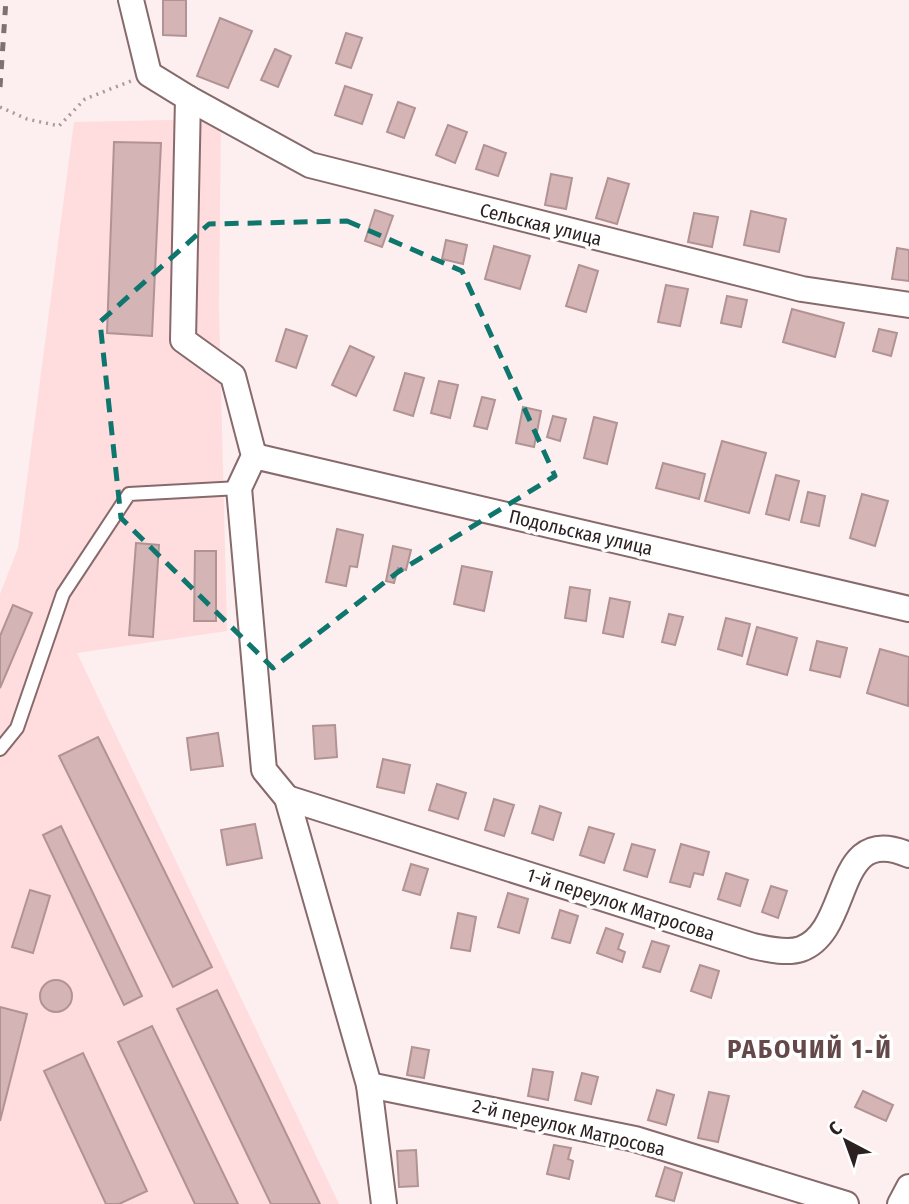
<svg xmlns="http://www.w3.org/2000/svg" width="909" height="1204" font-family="'Fira Sans Condensed',sans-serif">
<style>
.built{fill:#ffdcdd}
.building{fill:#d5b4b5;stroke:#b29394;stroke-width:2}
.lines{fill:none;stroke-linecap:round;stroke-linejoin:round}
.lane-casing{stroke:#876a6b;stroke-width:16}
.street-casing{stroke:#876a6b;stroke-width:28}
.path{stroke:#a99b9c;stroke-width:3.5;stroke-dasharray:2 5;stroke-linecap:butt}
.lane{stroke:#fff;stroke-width:12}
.street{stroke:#fff;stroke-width:24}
.rail{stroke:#7e7171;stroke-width:5;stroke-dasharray:9 9;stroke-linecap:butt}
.marked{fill:none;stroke:#0f766e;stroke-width:5;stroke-dasharray:14 9;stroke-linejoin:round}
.labels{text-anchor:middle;stroke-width:7;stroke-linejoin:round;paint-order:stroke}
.street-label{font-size:19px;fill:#2c2021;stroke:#fff}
.district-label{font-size:26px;font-weight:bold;letter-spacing:2px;fill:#64484a;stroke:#fff}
</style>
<rect width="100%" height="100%" fill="#fdefef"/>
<path class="built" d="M221,119L219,307L227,631L77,653L339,1204H0V594L18,548L74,122Z"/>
<g class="building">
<path d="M163,0H186V36L163,35Z"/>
<path d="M220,18L252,31L228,88L197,76Z"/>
<path d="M346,33L362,38L351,68L336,63Z"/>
<path d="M275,49L291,56L278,87L261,80Z"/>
<path d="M345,86L372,95L362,124L335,115Z"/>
<path d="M398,102L415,108L404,138L387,132Z"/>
<path d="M448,125L467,132L455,163L436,155Z"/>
<path d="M114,142L161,143L152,336L107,333Z"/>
<path d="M484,145L506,153L498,176L476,169Z"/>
<path d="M551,174L572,178L566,209L545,205Z"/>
<path d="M608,178L629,184L617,224L596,218Z"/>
<path d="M375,210L393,216L382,247L365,241Z"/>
<path d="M751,211L786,219L779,252L744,245Z"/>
<path d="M694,213L718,217L712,247L688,242Z"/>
<path d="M446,240L467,245L463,264L442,259Z"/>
<path d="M494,246L530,256L520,289L485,279Z"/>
<path d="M897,248L909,250V281L892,279Z"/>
<path d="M579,265L598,271L586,312L566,306Z"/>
<path d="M666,285L688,289L680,326L658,322Z"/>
<path d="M727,296L747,300L741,327L721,323Z"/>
<path d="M792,309L844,323L835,357L783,342Z"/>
<path d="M286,329L307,336L296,368L276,361Z"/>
<path d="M879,329L897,333L891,356L873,351Z"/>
<path d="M350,346L374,357L356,396L332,385Z"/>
<path d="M405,373L424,378L413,416L394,410Z"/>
<path d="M439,381L458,385L450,418L431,413Z"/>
<path d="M482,397L495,400L487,429L474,426Z"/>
<path d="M523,407L541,411L534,447L516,443Z"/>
<path d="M553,416L566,419L560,441L547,437Z"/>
<path d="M594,417L617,423L607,464L584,458Z"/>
<path d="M722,441L766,453L749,513L705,501Z"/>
<path d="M663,463L705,474L699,499L656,488Z"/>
<path d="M776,475L799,481L789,520L766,514Z"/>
<path d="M808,492L825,496L819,526L801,522Z"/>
<path d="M862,494L888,501L875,546L850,538Z"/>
<path d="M337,529L363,535L357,567L350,566L346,586L326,582Z"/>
<path d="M136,543L159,545L153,637L129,635Z"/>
<path d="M393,546L411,550L406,570L398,568L394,583L386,581Z"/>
<path d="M195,551H216V621H194Z"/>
<path d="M462,566L492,572L484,611L454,604Z"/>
<path d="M570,587L590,590L586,621L565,618Z"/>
<path d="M610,598L630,602L623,637L603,633Z"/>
<path d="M13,605L32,613L0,688V636Z"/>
<path d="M669,614L683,617L675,645L662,642Z"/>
<path d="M726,618L750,624L742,656L718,649Z"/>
<path d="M757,627L797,638L787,675L747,664Z"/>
<path d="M817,641L847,648L840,677L810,670Z"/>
<path d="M880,649L909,657L908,706L867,693Z"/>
<path d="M335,725L337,757L315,759L313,726Z"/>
<path d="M218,733L223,766L191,770L187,738Z"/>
<path d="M98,737L212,967L173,987L59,756Z"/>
<path d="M383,759L410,765L404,793L377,787Z"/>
<path d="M437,784L466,793L458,819L429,810Z"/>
<path d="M494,799L514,805L504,836L485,830Z"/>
<path d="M540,806L561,813L553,840L532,833Z"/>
<path d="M255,824L262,858L227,865L221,830Z"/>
<path d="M61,826L142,996L124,1005L43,835Z"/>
<path d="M589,827L614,834L604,863L580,855Z"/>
<path d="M632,844L655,850L647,877L624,870Z"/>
<path d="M681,844L709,852L703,875L694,873L690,887L670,882Z"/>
<path d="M411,864L428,869L420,895L403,890Z"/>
<path d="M726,873L748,880L740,906L718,899Z"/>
<path d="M771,886L787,891L778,918L762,912Z"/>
<path d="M30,890L50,896L33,953L12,947Z"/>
<path d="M508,893L528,899L519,933L498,927Z"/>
<path d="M560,910L578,916L570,943L552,938Z"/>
<path d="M458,913L476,917L470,951L451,948Z"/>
<path d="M606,928L623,934L618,949L625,952L622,962L597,953Z"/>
<path d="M652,941L669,946L660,972L643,967Z"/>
<path d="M700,965L719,971L711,998L691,991Z"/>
<circle cx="56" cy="996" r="16"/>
<path d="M217,990L320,1204H271L177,1009Z"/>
<path d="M0,1007L27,1014L0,1121Z"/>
<path d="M152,1026L238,1204H195L118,1042Z"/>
<path d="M412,1047L429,1050L424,1078L407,1075Z"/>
<path d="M83,1053L147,1191L119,1204H106L44,1071Z"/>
<path d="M533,1069L553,1072L548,1100L528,1096Z"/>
<path d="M582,1073L598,1077L591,1104L575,1100Z"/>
<path d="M657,1090L674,1095L666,1125L648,1120Z"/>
<path d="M863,1091L893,1105L886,1121L855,1107Z"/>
<path d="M709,1092L729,1096L718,1142L698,1138Z"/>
<path d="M554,1145L571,1148L568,1159L573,1161L569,1179L547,1174Z"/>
<path d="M416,1150L418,1186L399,1187L397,1151Z"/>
<path d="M665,1167L682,1173L674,1201L656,1196Z"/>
</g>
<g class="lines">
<defs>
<path id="lane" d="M0,749L17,728L63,594L129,494L239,488"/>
<g id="street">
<path d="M131,0L149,74L188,98L183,340L233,376L254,456L239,488L264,770L287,798L369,1085L384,1204"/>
<path d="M188,98L310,165L802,289L909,305"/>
<path d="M254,456L909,609"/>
<path d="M287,798L753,946C767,949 787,954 801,949C853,930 832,821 909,855"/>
<path d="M369,1085L635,1139L846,1204"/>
<path d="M900,1204L909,1187"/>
</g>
</defs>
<use href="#lane" class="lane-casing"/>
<use href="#street" class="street-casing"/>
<path class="path" d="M0,107L27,119L59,126L85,99L131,81"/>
<use href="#lane" class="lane"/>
<use href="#street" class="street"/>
<path class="rail" d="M0,87L6,0"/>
</g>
<path class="marked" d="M347,221L462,271L555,476L398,572L273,668L121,518L100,322L209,224Z"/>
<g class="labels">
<g class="street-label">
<text transform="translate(541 224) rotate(14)" y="7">Сельская улица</text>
<text transform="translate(581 532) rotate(13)" y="7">Подольская улица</text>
<text transform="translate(621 904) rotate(18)" y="7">1-й переулок Матросова</text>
<text transform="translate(569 1127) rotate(13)" y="7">2-й переулок Матросова</text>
</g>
<g class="district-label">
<text x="810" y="1058">РАБОЧИЙ 1‑Й</text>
</g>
</g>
<g transform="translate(846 1141) rotate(319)" stroke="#ffffff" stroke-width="5" paint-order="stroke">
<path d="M0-5L12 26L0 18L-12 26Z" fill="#2c2021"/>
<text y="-10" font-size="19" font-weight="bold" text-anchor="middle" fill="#2c2021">С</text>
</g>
</svg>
